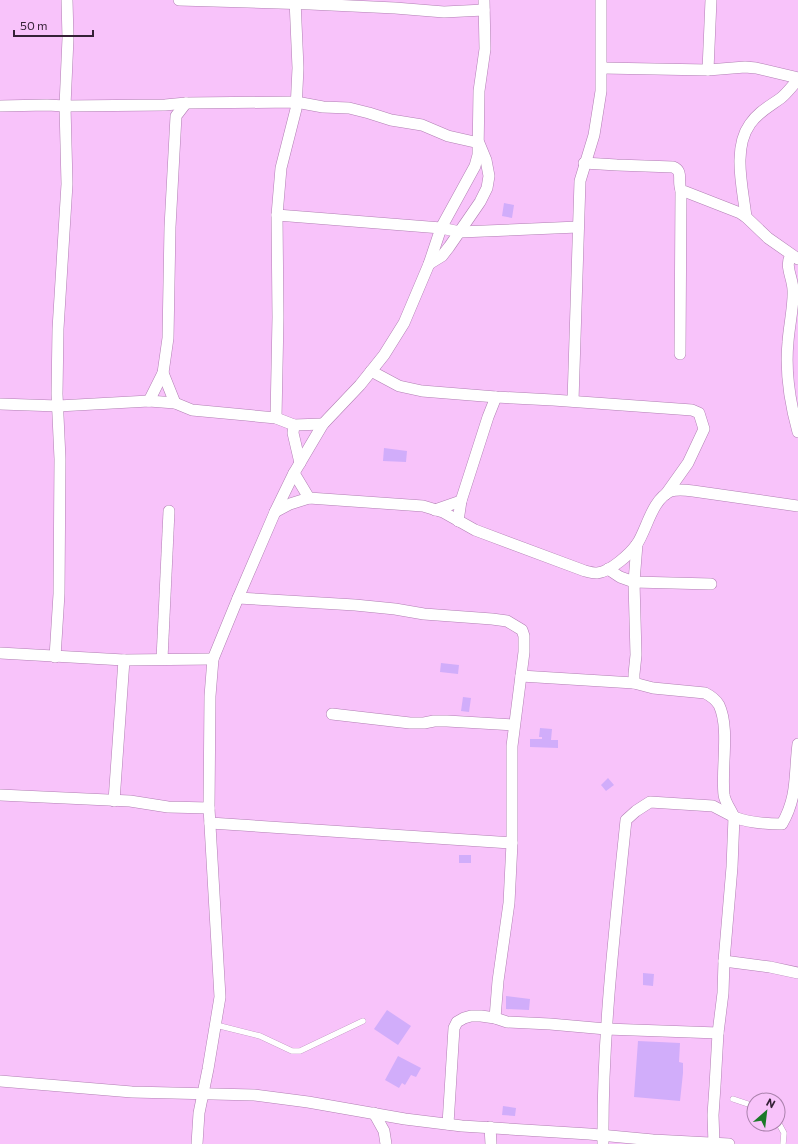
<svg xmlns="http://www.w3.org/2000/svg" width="798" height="1144" font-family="Commissioner,sans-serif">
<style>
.building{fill:#d1adfa}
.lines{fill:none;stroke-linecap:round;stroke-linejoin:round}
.service-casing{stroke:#b17fb3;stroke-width:6}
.minor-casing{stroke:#b17fb3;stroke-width:12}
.service{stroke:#fff;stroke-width:5.5}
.minor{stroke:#fff;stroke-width:11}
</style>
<rect width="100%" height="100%" fill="#f8c3fa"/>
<g class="building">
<path d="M504,203L514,205L512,218L502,216Z"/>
<path d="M384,448L407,451L406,462L383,461Z"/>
<path d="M441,663L459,665L458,674L440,672Z"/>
<path d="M463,697L471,698L469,712L461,711Z"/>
<path d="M540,728L552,729L551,740H558V748L530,747V739H542V737H539Z"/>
<path d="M608,778L614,785L606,791L601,785Z"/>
<rect x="459" y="855" width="12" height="8"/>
<path d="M643,973L654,974L653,986L643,985Z"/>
<path d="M506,996L530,999L529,1010L506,1009Z"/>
<path d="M387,1010L411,1026L398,1045L374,1029Z"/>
<path d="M638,1041L680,1043L679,1062L683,1063V1073L680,1101L634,1097Z"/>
<path d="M398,1056L421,1068L416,1077L411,1075L405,1085L402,1083L399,1088L385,1080Z"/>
<path d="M503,1106L516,1108L515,1116L502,1115Z"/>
</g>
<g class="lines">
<defs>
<g id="service">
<path d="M216,1025L260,1036L292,1051H300L363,1021"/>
<path d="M733,1099L754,1106"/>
<path d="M778,1122L784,1133L783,1144"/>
</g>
<g id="minor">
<path d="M179,0L310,4L395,8L444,12L484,10"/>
<path d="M602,68L708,70L745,67L756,68L798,78"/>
<path d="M708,70L711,0"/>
<path d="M0,106L47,105L65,106L165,105L186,103L296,102L323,107L349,108L369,113L391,120L422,125L448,136L479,143L486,160L489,176L487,188L480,202L449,247L442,256L429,264"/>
<path d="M584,163L617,165L673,167C684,171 677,181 681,190L740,213L746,217L768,238L798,259"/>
<path d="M277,215L441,228L460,232L578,227"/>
<path d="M746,217C743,189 732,149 750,124C758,112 770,106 781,98C787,93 792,86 798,80"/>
<path d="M791,255C784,266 793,278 793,290C794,305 789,326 788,342C785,372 790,403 798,432"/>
<path d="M680,354L681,190"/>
<path d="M371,371L399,386L422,391L496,397L553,400L692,410L699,413L704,429L688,463L666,494"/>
<path d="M163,373L175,403"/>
<path d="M149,401L163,373L168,338L170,227L176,116L186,103"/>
<path d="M573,401L580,181L594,135L601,91V0"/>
<path d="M0,404L58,406L149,401L175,403L192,410L276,418L294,425L323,424"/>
<path d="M276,418L278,317L277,215L281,168L296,109L298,68L295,0"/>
<path d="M294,425L293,433L300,463"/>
<path d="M294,473L309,498"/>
<path d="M435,510L461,501"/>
<path d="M275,512L290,504L309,498L423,506L443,512L475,530L585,571C589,572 593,573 597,573C610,572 630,554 637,544C647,529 652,499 671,491C678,489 686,490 693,491L798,506"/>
<path d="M458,521L461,501L488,417L496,397"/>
<path d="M608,569L620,577L634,582L711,584"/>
<path d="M238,598L355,605L395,609L424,614L492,619L507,621L522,630L524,636V652L512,746V843L509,903L498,981L495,1018"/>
<path d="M0,653L124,660L213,659"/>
<path d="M55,657L59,594L60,459L57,394L58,329L67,184L65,106L68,38L67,0"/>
<path d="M162,659L169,511"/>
<path d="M521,676L634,683L653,688L705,693C711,696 716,700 719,705C730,728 721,768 724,795C725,802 731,810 734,817"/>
<path d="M634,683V674L636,655L634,582L637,544"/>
<path d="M332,714L410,723H424L434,721H447L514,725"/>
<path d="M0,795L130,801L168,807L209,808"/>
<path d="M114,801L124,660"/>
<path d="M210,823L512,843"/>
<path d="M724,961L770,967L798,973"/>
<path d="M0,1081L132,1092L254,1095L308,1102L405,1119L462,1126L589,1134L653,1140L729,1144"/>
<path d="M374,1113L384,1131L386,1144"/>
<path d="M448,1124L454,1028L457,1022L464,1018L471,1016H481L495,1018L507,1022L550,1024L606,1029L718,1033"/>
<path d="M490,1127L491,1144"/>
<path d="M197,1144L199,1113L208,1069L220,997L209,808L210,696L213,659L238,598L275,512L294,473L323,424L360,385L384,355L404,323L429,264L441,228L475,166L478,155L479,91L485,49L484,0"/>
<path d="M603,1144C602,1035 615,928 626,820L636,811L650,802L713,806L734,817"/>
<path d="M714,1144L713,1115L715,1086L718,1033L723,993L724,961L732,867L734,817C750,823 765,824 782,824C798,796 794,775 798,744"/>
</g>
</defs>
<use href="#service" class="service-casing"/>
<use href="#minor" class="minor-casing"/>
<use href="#service" class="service"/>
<use href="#minor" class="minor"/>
</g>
<g transform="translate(766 1112) rotate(28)"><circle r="19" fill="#f8c3fa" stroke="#aa82ac"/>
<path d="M0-3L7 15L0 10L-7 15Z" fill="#1b7928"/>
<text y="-6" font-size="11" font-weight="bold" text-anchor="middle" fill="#352136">N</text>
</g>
<path d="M14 30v6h79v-6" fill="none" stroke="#352136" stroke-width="2"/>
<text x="20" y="30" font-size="12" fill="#352136" stroke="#f8c3fa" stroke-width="3" paint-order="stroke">50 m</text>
</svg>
